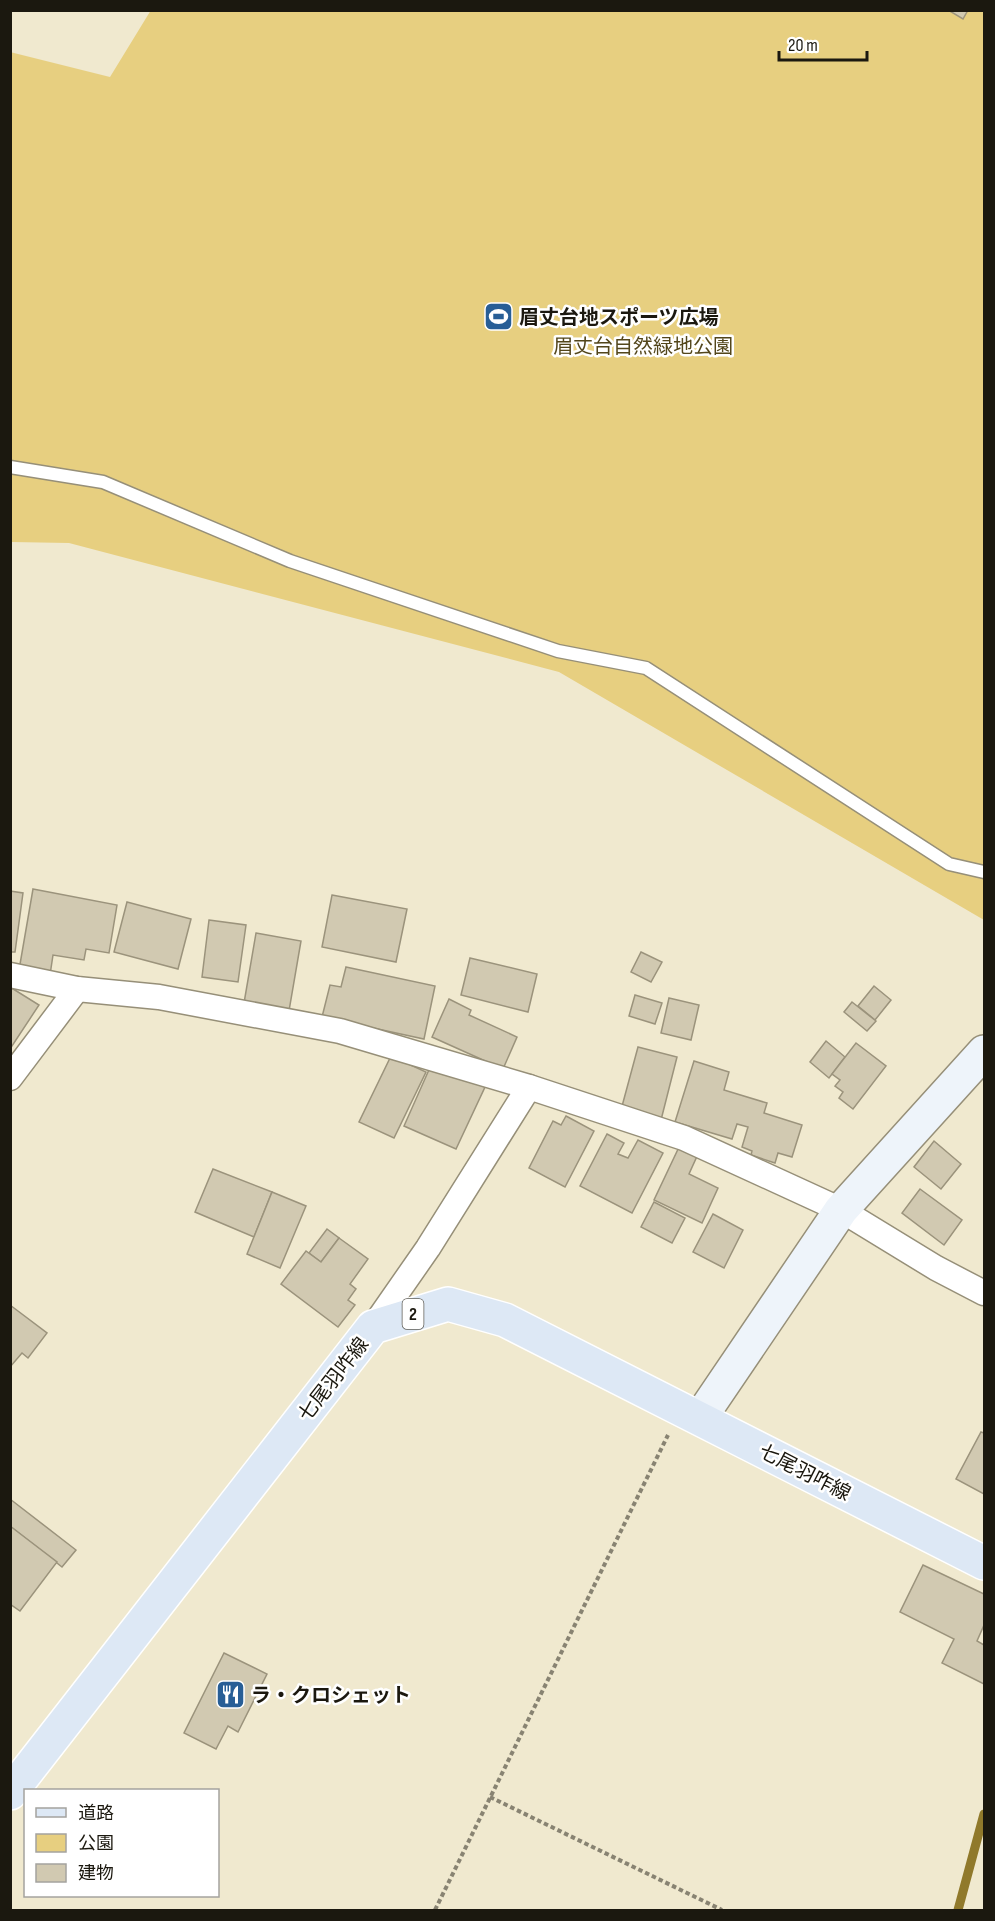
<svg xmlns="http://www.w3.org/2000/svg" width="995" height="1921" font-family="'Sofia Sans Condensed','Noto Sans JP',sans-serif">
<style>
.green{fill:#e7cf80}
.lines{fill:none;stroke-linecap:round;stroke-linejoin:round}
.stream{stroke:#90792b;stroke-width:9}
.building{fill:#d1c9b1;stroke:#9b937c;stroke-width:1.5}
.lane-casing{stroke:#968f78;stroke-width:15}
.street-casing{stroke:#968f78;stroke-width:27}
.secondary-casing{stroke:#968f78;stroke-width:36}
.primary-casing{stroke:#fff;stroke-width:36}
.path{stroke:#888372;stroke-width:4;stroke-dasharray:4.5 3;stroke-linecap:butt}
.lane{stroke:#fff;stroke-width:12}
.street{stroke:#fff;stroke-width:24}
.secondary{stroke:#eef4fa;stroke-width:33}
.primary{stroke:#dde8f5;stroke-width:33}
.labels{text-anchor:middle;stroke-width:5;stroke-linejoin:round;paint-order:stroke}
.shield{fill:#fff;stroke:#5f5d57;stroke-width:1.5}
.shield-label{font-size:18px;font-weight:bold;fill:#1b180f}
.poi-label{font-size:20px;font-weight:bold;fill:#1b180f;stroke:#fff;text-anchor:start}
.park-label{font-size:20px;fill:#53461b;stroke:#fff}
.street-label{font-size:20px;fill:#1b180f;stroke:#fff}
</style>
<rect width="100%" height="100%" fill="#f0e9cf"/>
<path class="green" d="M151,10L984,11V920L559,672L69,543L11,542L10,52L110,77Z"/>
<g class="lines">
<path class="stream" d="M958,1910L984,1814"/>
</g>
<g class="building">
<path d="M948,10H968L963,19Z"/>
<path d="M33,889L117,905L109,953L86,949L84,960L53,955L50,975L19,970Z"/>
<path d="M10,891L23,893L15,952H10Z"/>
<path d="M332,895L407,909L396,962L322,947Z"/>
<path d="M127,902L191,919L178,969L114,952Z"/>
<path d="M209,920L246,925L238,982L202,977Z"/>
<path d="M256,933L301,941L289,1011L244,1003Z"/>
<path d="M641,952L662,962L651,982L631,972Z"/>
<path d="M470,958L537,974L528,1012L461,995Z"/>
<path d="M346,967L435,986L424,1039L322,1017L330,985L341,987Z"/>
<path d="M874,986L891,1000L875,1020L858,1006Z"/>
<path d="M10,987L39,1005L10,1049Z"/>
<path d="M635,995L662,1003L655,1024L629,1016Z"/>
<path d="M669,998L699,1005L691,1040L661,1033Z"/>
<path d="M449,999L471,1010L469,1015L517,1037L503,1069L432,1037Z"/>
<path d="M852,1002L876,1021L867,1031L844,1012Z"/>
<path d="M826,1041L845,1057L829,1078L810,1062Z"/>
<path d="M856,1043L886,1066L853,1109L839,1098L843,1092L835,1086L840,1080L832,1074Z"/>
<path d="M638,1047L677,1057L661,1120L621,1110Z"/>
<path d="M391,1056L426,1072L394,1138L359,1122Z"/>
<path d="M694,1061L729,1072L724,1090L767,1103L764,1113L802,1125L792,1157L778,1153L775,1163L751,1155L752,1151L742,1147L748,1127L737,1124L732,1139L675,1122Z"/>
<path d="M432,1063L485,1087L456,1149L404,1126Z"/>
<path d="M566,1116L594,1131L565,1187L529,1168L553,1121L561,1125Z"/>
<path d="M607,1134L624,1143L618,1154L628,1158L638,1140L663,1153L632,1213L580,1186Z"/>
<path d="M934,1141L961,1164L941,1189L914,1167Z"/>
<path d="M680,1145L698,1154L689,1174L718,1188L702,1223L654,1200Z"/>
<path d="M213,1169L272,1192L254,1237L195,1212Z"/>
<path d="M920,1189L962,1220L944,1245L902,1213Z"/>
<path d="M272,1192L306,1206L280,1268L247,1254Z"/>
<path d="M654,1202L685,1218L672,1243L641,1227Z"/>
<path d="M713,1214L743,1230L724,1268L693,1252Z"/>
<path d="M327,1229L339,1238L321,1262L309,1253Z"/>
<path d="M339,1238L368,1259L350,1284L356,1289L348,1300L355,1305L338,1327L281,1284L306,1251L321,1262Z"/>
<path d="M10,1305L47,1333L28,1358L22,1353L10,1367Z"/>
<path d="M981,1432L984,1433V1494L956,1479Z"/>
<path d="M10,1499L76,1550L62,1567L10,1526Z"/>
<path d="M10,1526L57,1562L20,1611L10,1604Z"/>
<path d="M923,1565L984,1594V1625L977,1641L984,1645V1684L942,1663L954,1639L900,1612Z"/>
<path d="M224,1653L267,1674L238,1732L228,1726L216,1749L184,1733Z"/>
</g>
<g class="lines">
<defs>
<path id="lane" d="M10,467L103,482L290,561L558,651L646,668L949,864L984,872"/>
<g id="street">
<path d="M10,975L77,989L159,997L340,1031L529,1087L684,1138L841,1210L936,1268L984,1293"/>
<path d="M10,1078L77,989"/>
<path d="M373,1327L428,1248L529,1087"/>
</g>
<path id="secondary" d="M700,1418L841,1210L984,1052"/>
<path id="primary" d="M10,1793L373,1327L448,1304L505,1320L984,1563"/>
</defs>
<use href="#lane" class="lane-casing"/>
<use href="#street" class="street-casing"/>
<use href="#secondary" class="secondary-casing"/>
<use href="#primary" class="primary-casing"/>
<g class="path">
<path d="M490,1797L722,1910"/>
<path d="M435,1910L668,1435"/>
</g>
<use href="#lane" class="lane"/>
<use href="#street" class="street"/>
<use href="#secondary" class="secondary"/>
<use href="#primary" class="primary"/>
</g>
<defs>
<symbol id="stadium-square" viewBox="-11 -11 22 22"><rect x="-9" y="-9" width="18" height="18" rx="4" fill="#285e96" stroke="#fff"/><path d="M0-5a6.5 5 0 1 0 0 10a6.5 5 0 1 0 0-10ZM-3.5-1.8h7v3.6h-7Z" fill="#fff"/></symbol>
<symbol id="restaurant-square" viewBox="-11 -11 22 22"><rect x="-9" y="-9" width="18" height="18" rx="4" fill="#285e96" stroke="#fff"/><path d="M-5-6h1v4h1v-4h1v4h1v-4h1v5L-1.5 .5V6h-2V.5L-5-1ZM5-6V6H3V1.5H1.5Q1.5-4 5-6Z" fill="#fff"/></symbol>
</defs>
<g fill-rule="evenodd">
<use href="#stadium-square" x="482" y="300" width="33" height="33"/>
<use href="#restaurant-square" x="214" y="1678" width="33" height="33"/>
</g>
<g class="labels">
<rect class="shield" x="402.5" y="1299" width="21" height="30" rx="4.5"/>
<g class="shield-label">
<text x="413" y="1320">2</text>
</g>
<g class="poi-label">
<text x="519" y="324">眉丈台地スポーツ広場</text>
<text x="251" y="1702">ラ・クロシェット</text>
</g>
<g class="park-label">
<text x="643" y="353">眉丈台自然緑地公園</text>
</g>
<g class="street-label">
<text transform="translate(333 1379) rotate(-52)" y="7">七尾羽咋線</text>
<text transform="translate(805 1472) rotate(27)" y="7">七尾羽咋線</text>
</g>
</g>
<rect width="995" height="1921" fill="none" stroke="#1b180f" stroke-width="24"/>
<rect x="24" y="1789" width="195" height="108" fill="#ffffff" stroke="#a4a39f" stroke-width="1.5"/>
<rect x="36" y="1808" width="30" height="9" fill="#dde8f5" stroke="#a4a39f" stroke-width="1.5"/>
<text x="78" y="1819" font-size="18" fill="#1b180f">道路</text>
<rect x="36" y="1834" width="30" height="18" fill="#e7cf80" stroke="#a4a39f" stroke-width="1.5"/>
<text x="78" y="1849" font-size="18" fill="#1b180f">公園</text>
<rect x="36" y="1864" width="30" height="18" fill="#d1c9b1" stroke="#a4a39f" stroke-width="1.5"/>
<text x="78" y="1879" font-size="18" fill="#1b180f">建物</text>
<path d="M779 51v9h88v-9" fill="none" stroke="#1b180f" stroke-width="3"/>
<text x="788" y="51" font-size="18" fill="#1b180f" stroke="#ffffff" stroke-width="4.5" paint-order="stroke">20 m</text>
</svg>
